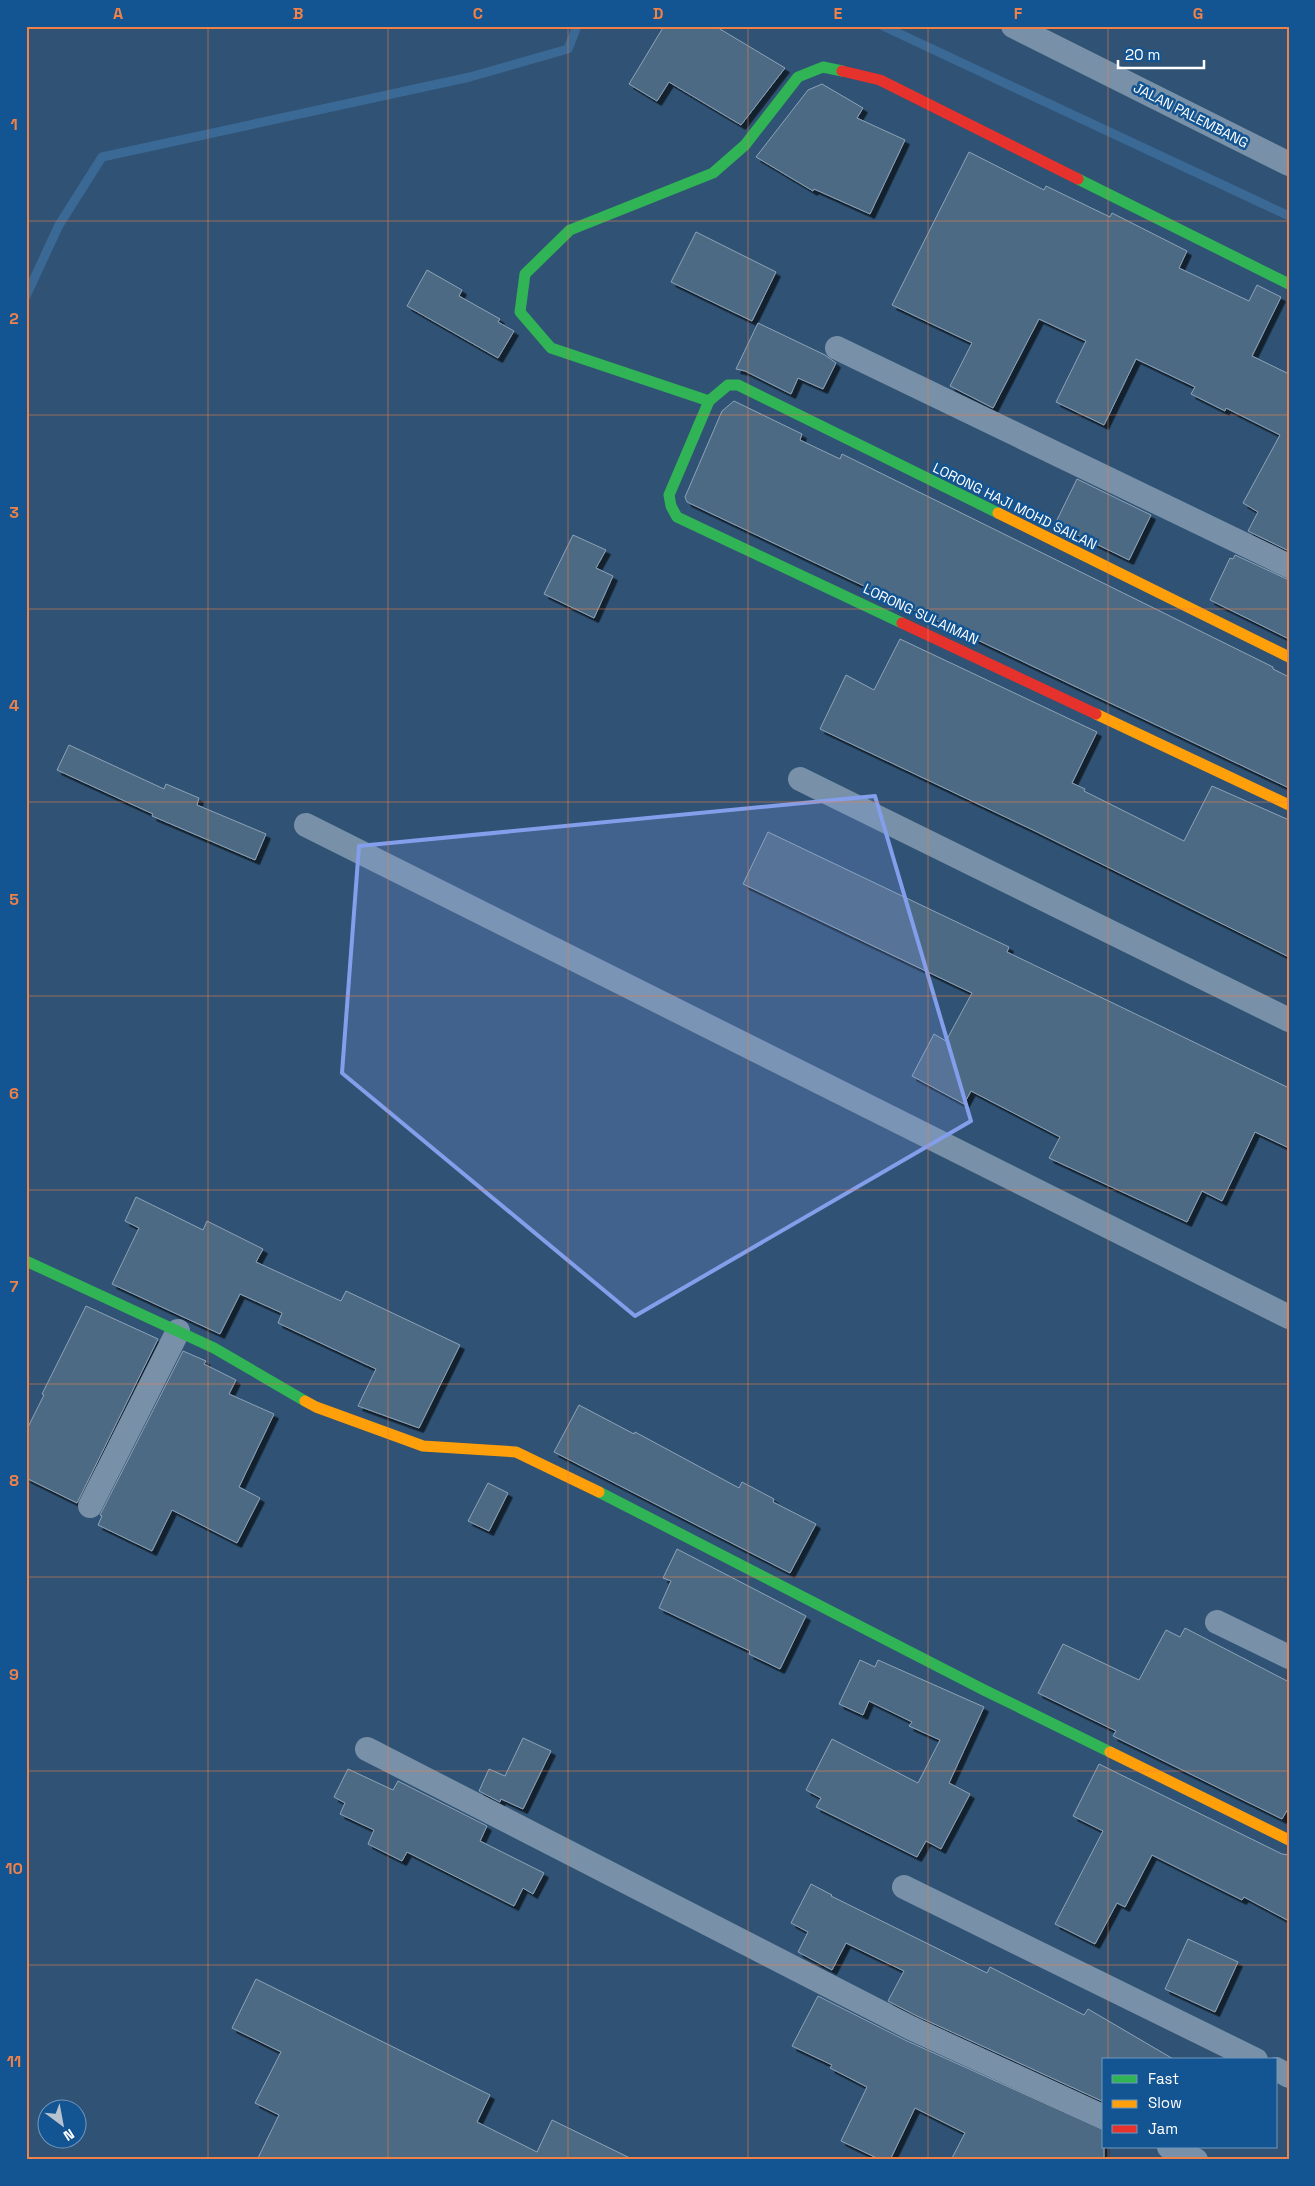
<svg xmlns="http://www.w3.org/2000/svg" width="1315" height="2186" font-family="'Space Grotesk',sans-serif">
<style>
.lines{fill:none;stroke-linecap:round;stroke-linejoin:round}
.stream{stroke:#3b6995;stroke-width:9}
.building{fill:#4d6a84;stroke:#8da2b6;filter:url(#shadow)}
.street{stroke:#7891a8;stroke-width:24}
.fast{stroke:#30b455;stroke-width:11}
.slow{stroke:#ff9f0a;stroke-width:11}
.jam{stroke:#e5322d;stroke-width:11}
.marked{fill:#839eea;fill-opacity:0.2;stroke:#839eea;stroke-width:4;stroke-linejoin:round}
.grid{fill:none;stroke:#ee8249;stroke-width:1;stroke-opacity:0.55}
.labels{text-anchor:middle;stroke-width:5;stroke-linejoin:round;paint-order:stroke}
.street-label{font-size:14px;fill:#fff;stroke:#135492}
.neatline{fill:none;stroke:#ee8249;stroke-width:2}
.grid-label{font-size:16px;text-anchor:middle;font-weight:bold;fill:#ee8249}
</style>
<defs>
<filter id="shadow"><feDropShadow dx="4.5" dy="4.5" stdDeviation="0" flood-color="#0009"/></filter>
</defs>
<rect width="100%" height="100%" fill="#305375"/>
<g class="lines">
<g class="stream">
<path d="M883,26L1289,216"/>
<path d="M26,296L59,225L102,157L470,77L568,49L577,26"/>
</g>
</g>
<g class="building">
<path d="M664,26H715L785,68L741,125L669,82L657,101L629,84Z"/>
<path d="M822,84L863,108L857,118L905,140L870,214L814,189L813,191L756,157L808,90Z"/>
<path d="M969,152L1044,190L1046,186L1110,217L1112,213L1187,251L1179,268L1249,301L1257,285L1281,297L1252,356L1289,374V551L1248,531L1258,512L1243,503L1280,435L1226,408L1225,411L1191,394L1195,387L1136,359L1104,425L1056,402L1086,341L1039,319L993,408L950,386L972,343L892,305Z"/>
<path d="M696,232L776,272L752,321L671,282Z"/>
<path d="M427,270L462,290L459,296L500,319L498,322L514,331L498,358L407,306Z"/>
<path d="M758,323L825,355L836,363L823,389L798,378L791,394L745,371L736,369Z"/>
<path d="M734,401L802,434L800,440L840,459L842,454L1273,667V669L1289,677V788L687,502L685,497L722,411Z"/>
<path d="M1077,479L1151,515L1129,560L1055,524Z"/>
<path d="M573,535L606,550L596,568L613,576L594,618L544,594Z"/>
<path d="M1235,555L1289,580V634L1287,638L1210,600L1230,558L1233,559Z"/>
<path d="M900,639L1097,732L1072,783L1085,789L1084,791L1184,841L1212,786L1289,820V957L1035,831L820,729L846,675L874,690Z"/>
<path d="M69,745L164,789L166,784L199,798L197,805L266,834L255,860L152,816L153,814L57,770Z"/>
<path d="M768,832L1009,947L1007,952L1289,1088V1148L1255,1132L1222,1201L1202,1191L1187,1222L1049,1158L1060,1137L971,1091L964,1104L912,1076L934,1034L946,1041L972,993L743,884Z"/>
<path d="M136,1197L203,1230L207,1221L263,1249L256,1262L341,1301L346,1291L460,1345L419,1428L358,1406L376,1369L278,1323L282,1313L240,1294L220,1334L112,1284L139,1228L125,1221Z"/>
<path d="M86,1306L158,1339L77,1503L26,1478V1431L44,1395L42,1394Z"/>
<path d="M183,1351L206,1361L204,1364L236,1380L229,1394L274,1414L239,1487L260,1498L237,1543L172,1510L152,1551L98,1525L102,1516L100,1515Z"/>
<path d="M579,1405L634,1434L635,1432L739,1488L742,1482L774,1499L773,1502L816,1524L790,1573L554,1452Z"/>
<path d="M488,1483L508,1493L489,1531L468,1521Z"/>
<path d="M677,1549L806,1616L780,1669L749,1654L750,1651L659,1608L671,1581L663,1578Z"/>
<path d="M1185,1628L1289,1682V1807L1282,1819L1113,1736L1116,1731L1038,1693L1063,1644L1139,1680L1166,1630L1180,1637Z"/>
<path d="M860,1660L875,1667L878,1660L984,1707L949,1783L970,1794L941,1849L926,1841L917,1857L816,1807L821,1798L806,1790L832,1739L918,1783L940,1740L909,1726L912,1722L869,1701L863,1715L839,1704Z"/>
<path d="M523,1738L551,1751L523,1809L501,1799L500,1802L479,1791L489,1769L505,1776Z"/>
<path d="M1099,1764L1282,1854L1289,1855V1921L1244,1897L1242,1900L1152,1855L1125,1907L1117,1903L1095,1944L1055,1924L1103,1831L1073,1816Z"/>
<path d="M348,1769L393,1790L398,1781L487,1826L480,1841L544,1873L533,1894L523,1888L514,1906L407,1852L402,1861L368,1844L374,1830L340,1814L345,1803L334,1797Z"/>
<path d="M811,1884L832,1895L831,1896L987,1973L990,1967L1084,2015L1088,2009L1175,2060H1104V2102L917,2016L888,2001L904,1971L846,1943L832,1970L798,1952L808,1932L791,1923Z"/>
<path d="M1188,1939L1238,1962L1215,2012L1165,1989Z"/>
<path d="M256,1979L490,2095L477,2122L537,2152L552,2120L634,2160H257L279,2115L255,2103L281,2052L232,2028Z"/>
<path d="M818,1996L905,2040L1104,2130V2160H951L965,2133L915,2108L890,2160H881L841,2141L867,2087L830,2068L832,2065L792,2046Z"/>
</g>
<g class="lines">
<g class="street">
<path d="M1013,26L1289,164"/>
<path d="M837,348L1289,566"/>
<path d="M800,779L1289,1020"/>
<path d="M306,825L1289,1317"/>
<path d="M90,1506L178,1331"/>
<path d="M1217,1622L1289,1657"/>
<path d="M367,1749L911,2028L1104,2117"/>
<path d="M904,1887L1256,2060"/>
<path d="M1276,2069L1289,2076"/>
<path d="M1169,2147L1196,2160"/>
</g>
<g class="fast">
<path d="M1078,179L1289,284"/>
<path d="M709,401L551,348L520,312L525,274L570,230L713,173L745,145L798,77L823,67L842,71"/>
<path d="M902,623L677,517L671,506L669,495L709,401L728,385H738L998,513"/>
<path d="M26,1261L214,1348L305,1401"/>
<path d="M599,1492L984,1690L1110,1752"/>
</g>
<g class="slow">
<path d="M998,513L1289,657"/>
<path d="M1096,714L1289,805"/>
<path d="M305,1401L316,1407L423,1446L516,1452L599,1492"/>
<path d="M1110,1752L1289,1840"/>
</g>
<g class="jam">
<path d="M842,71L880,80L1078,179"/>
<path d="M902,623L1096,714"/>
</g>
</g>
<path class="marked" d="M875,796L971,1121L635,1316L342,1073L359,846Z"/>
<path class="grid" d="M208,26V2160M388,26V2160M568,26V2160M748,26V2160M928,26V2160M1108,26V2060M26,221H1289M26,415H1289M26,609H1289M26,802H1289M26,996H1289M26,1190H1289M26,1384H1289M26,1577H1289M26,1771H1289M26,1965H1289M1108,2147V2160"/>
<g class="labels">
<g class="street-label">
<text transform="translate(1191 115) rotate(27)" y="5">JALAN PALEMBANG</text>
<text transform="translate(1015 506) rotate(26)" y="5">LORONG HAJI MOHD SAILAN</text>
<text transform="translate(921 614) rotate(25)" y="5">LORONG SULAIMAN</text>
</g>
</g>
<rect width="1315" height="2186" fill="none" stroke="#135492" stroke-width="55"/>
<rect x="1102" y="2058" width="175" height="90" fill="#135492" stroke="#7198be"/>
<rect x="1112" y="2075" width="25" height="8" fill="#30b455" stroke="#7198be"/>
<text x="1148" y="2084" font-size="15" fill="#ffffff">Fast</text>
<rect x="1112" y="2100" width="25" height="8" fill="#ff9f0a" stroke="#7198be"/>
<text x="1148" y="2108" font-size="15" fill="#ffffff">Slow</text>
<rect x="1112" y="2125" width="25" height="8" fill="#e5322d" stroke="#7198be"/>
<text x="1148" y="2134" font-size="15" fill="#ffffff">Jam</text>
<g transform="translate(62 2124) rotate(148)"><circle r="24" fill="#135492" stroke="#7198be"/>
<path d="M0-4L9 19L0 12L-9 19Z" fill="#b7c3cf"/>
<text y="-8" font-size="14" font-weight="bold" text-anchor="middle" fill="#ffffff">N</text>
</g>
<path d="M1118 60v8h86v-8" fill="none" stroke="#ffffff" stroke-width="2.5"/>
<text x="1125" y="60" font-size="15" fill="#ffffff" stroke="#135492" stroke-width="4" paint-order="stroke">20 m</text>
<rect x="28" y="28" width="1260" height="2130" class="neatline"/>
<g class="grid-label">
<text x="118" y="19">A</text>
<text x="298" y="19">B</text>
<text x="478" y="19">C</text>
<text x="658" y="19">D</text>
<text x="838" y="19">E</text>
<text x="1018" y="19">F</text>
<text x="1198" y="19">G</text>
<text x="14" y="130">1</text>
<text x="14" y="324">2</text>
<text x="14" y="518">3</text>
<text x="14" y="711">4</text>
<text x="14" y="905">5</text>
<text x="14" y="1099">6</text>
<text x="14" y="1292">7</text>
<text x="14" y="1486">8</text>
<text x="14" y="1680">9</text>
<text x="14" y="1874">10</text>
<text x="14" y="2067">11</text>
</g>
</svg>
